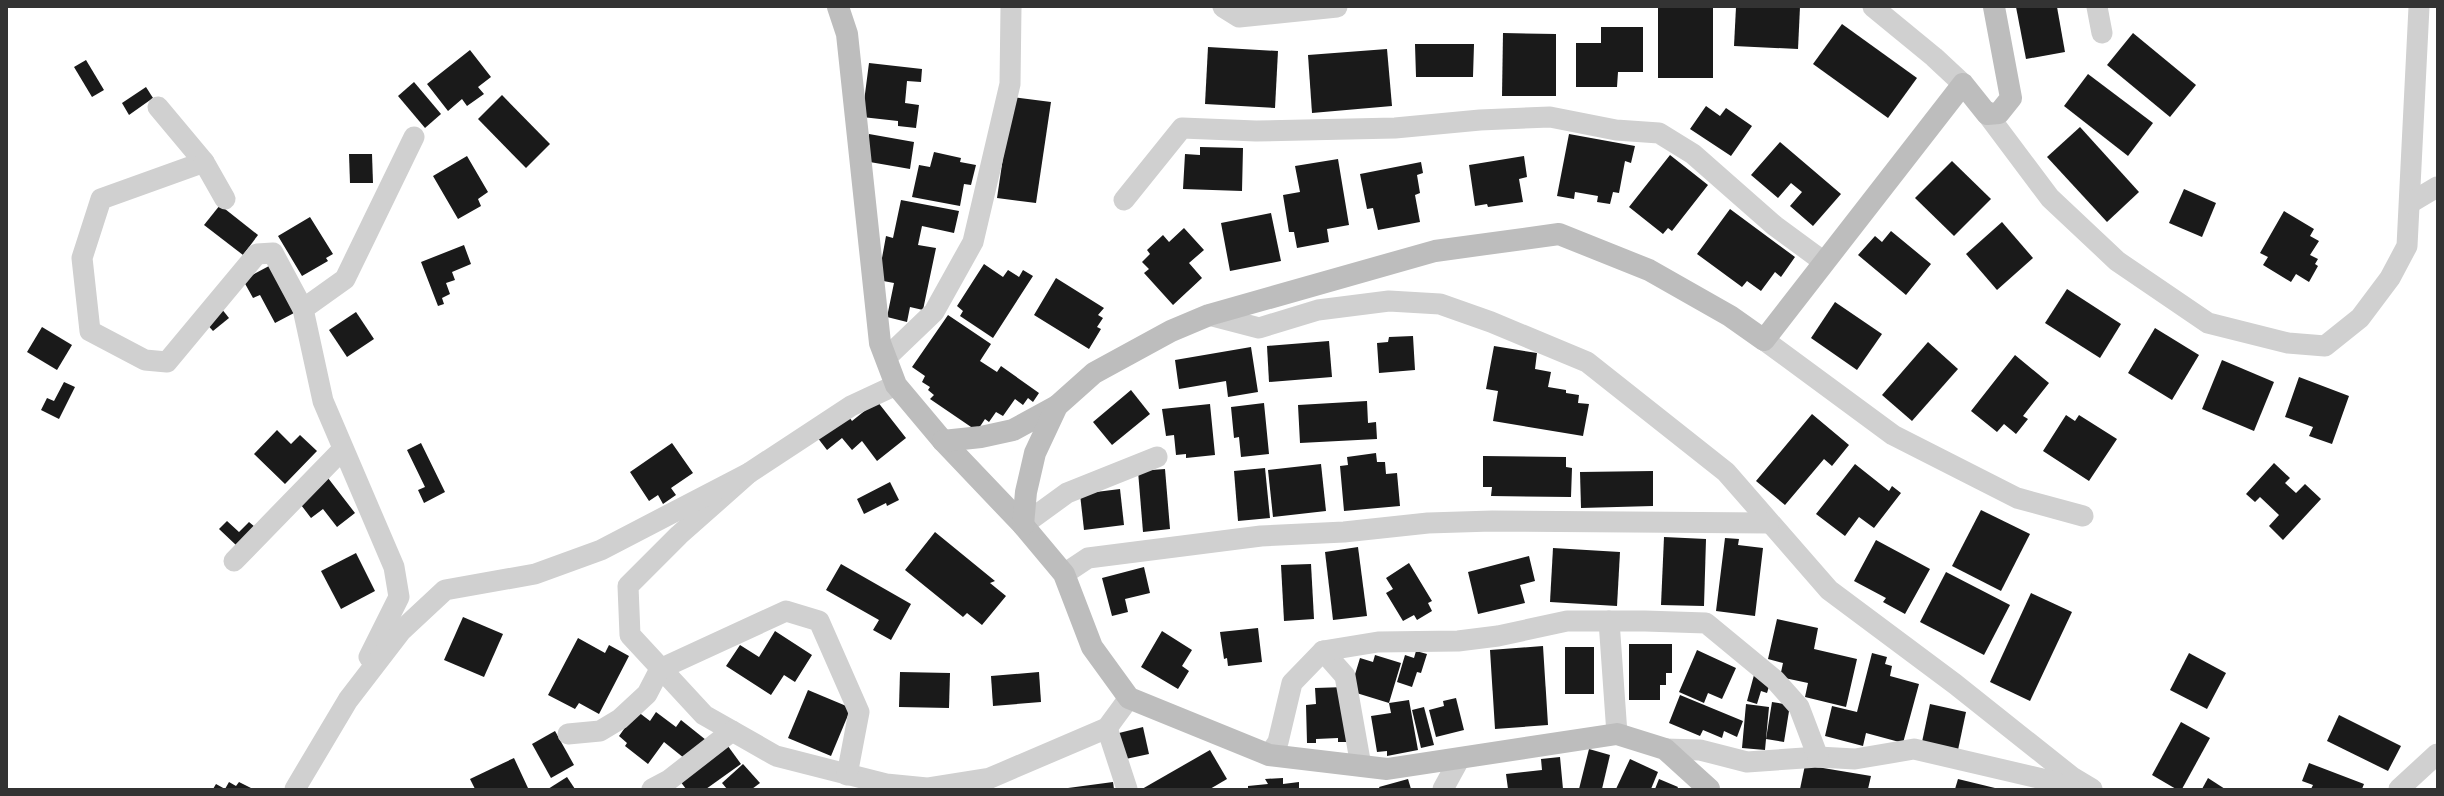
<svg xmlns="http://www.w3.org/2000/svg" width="2444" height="796" font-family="'Open Sans',sans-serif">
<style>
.building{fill:#1a1a1a}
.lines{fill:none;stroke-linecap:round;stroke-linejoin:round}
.street{stroke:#d0d0d0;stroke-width:21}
.secondary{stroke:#bdbdbd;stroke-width:22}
</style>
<rect width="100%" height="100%" fill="#fff"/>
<g class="building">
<rect x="1658" y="7" width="55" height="71"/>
<path d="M1736,7H1800L1798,49L1734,46Z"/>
<path d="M2016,7H2057L2065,52L2026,59Z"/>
<path d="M1842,24L1917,78L1888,118L1813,64Z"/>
<path d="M1601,27H1643V72H1618L1617,87H1576V43H1601Z"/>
<path d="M1503,33L1556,34V96H1502Z"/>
<path d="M2133,33L2196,85L2170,117L2107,65Z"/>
<path d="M1415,44H1474L1473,77H1416Z"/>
<path d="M1208,47L1278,51L1275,108L1205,104Z"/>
<path d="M1387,49L1392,106L1312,113L1308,55Z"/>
<path d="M470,50L491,77L478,87L484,94L467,106L462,99L448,111L427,84Z"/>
<path d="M86,60L104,90L92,97L74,67Z"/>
<path d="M869,63L922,69L921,82L907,81L905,103L919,105L916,128L898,126V121L862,117Z"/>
<path d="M2088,74L2153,123L2128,156L2064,106Z"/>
<path d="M414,82L441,114L425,128L398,96Z"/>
<path d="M146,87L153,98L129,115L122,103Z"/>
<path d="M502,95L550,144L526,168L478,119Z"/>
<path d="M1012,97L1051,102L1036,203L997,198Z"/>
<path d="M1706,106L1720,116L1726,108L1752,126L1731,156L1690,129Z"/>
<path d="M2080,127L2139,192L2107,222L2047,157Z"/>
<path d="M869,134L914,142L910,169L864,161Z"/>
<path d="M1569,134L1635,146L1631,163L1625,161L1619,193L1613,192L1610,204L1597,202L1598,196L1575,192L1574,199L1557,196Z"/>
<path d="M1780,142L1841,194L1813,226L1790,206L1802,192L1791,183L1778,198L1751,175Z"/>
<path d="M1200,147L1243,148L1242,191L1183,189L1185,154L1200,155Z"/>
<path d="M934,152L961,158L960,162L976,165L971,185L964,184L960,206L912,197L919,165L930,167Z"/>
<path d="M349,154H372L373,183H350Z"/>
<path d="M1670,155L1708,185L1672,231L1668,228L1663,234L1629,207Z"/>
<path d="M467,156L488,192L478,199L481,206L458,219L433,176Z"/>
<path d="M1524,156L1527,177L1519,179L1523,202L1488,207L1487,204L1475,206L1469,165Z"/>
<path d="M1338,159L1349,225L1327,229L1329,242L1297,248L1294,232H1289L1283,195L1300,192L1295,166Z"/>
<path d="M1952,161L1991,199L1954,236L1915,198Z"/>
<path d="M1421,162L1423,173L1417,175L1420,193L1415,195L1420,222L1378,230L1373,208L1367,209L1360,174Z"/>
<path d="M2184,189L2216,203L2202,237L2169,223Z"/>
<path d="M901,200L959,211L954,233L922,226L918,245L936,248L923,310L910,307L907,322L887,317L894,283L878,280L886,236L893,238Z"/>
<path d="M220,205L258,235L243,255L204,225Z"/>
<path d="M1730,209L1795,257L1781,277L1775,272L1761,291L1747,281L1742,287L1697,254Z"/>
<path d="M2284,211L2314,229L2310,236L2319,241L2310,255L2318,259L2315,264L2318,266L2309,282L2296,274L2291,282L2263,265L2268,257L2260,253Z"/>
<path d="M1271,213L1281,261L1230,271L1221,223Z"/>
<path d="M310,217L333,254L326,258L328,261L302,276L278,236Z"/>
<path d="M2002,222L2033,258L1997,290L1966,254Z"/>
<path d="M1184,228L1204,250L1189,263L1202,278L1173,305L1144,273L1149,269L1142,262L1150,254L1147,250L1163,235L1169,242Z"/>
<path d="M1891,231L1931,264L1906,295L1858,255L1875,236L1882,242Z"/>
<path d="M464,245L471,264L452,272L455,280L446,283L450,294L442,298L444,304L438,306L421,262Z"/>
<path d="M984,264L1003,277L1008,270L1019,277L1023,270L1033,276L993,338L960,316L963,311L957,306Z"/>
<path d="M269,266L294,313L275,323L260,295L253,298L243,280Z"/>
<path d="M1056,278L1104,308L1098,315L1103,318L1097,327L1101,329L1089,349L1034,315Z"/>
<path d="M2067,289L2121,324L2100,358L2045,323Z"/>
<path d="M1835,302L1882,334L1857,370L1811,338Z"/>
<path d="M221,308L229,318L213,331L205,322Z"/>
<path d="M356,312L374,339L347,357L329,330Z"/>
<path d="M948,315L991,344L980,361L997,372L1001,366L1039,393L1033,402L1028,398L1023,405L1015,399L1003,416L996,412L989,422L985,419L977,431L930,399L934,395L928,390L930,387L922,382L925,376L912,367Z"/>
<path d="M42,327L72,345L57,370L27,352Z"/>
<path d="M2155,328L2199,355L2172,400L2128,373Z"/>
<path d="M1413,336L1415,370L1379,373L1377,343L1388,342L1389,337Z"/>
<path d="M1329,341L1332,377L1269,382L1267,346Z"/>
<path d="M1928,342L1958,369L1912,421L1882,395Z"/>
<path d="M1494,346L1537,353L1535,369L1551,372L1548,387L1566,390V393L1579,395L1578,403L1589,404L1583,436L1493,421L1498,391L1486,389Z"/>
<path d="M1251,347L1258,392L1228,397L1226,381L1179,389L1175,360Z"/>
<path d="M2015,355L2049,383L2023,416L2028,419L2016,434L2004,424L1997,432L1971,411Z"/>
<path d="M2222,360L2274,382L2254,431L2202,409Z"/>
<path d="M2299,377L2349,396L2332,444L2309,436L2313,427L2285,417Z"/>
<path d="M64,382L75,387L59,419L41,410L47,398L54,401Z"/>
<path d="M1131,390L1150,414L1112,445L1093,422Z"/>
<path d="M877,401L906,438L877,461L862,441L852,450L842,438L827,450L817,437L847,414L852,421Z"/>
<path d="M1367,401L1368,423L1376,422L1377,439L1300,443L1298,405Z"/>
<path d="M1264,403L1269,454L1241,457L1239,437L1234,438L1231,407Z"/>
<path d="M1210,404L1215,455L1186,458V454L1176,455L1174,435L1166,436L1162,409Z"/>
<path d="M1812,414L1849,445L1832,466L1824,459L1785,505L1756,481Z"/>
<path d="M2066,415L2075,421L2079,415L2117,439L2089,481L2043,451Z"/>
<path d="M277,430L291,444L300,435L317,451L285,484L254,454Z"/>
<path d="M421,443L445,492L424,503L418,490L425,487L407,450Z"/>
<path d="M672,443L693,473L671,488L676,495L663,504L658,495L649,501L630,472Z"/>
<path d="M1376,453L1377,462H1385L1386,474L1397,473L1400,506L1344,511L1340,466L1348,465L1347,457Z"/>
<path d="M1483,456L1566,457V467L1572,468L1571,497L1491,496L1492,487H1483Z"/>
<path d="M2274,463L2290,478L2285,483L2296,493L2305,484L2321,499L2283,540L2269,526L2279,515L2260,497L2255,502L2246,494Z"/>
<path d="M1321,464L1326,511L1273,517L1268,470Z"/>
<path d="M1855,464L1889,491L1892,486L1901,493L1874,528L1859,517L1845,536L1816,514Z"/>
<path d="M1265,468L1270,518L1238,521L1234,471Z"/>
<path d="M1165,469L1170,529L1143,532L1138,471Z"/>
<path d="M1653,471V506L1581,508L1580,472Z"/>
<path d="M328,478L355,513L337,527L323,509L311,518L298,501Z"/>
<path d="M890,482L899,500L887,506L886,503L864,514L857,499Z"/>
<path d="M1120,489L1124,525L1084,530L1080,494Z"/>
<path d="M1981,510L2030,534L2001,591L1952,566Z"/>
<path d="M227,521L239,532L249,522L255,527L237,546L219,529Z"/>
<path d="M935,532L995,581L990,583L1006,596L982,625L967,613L963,617L905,570Z"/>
<path d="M1664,537L1706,539L1704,606L1661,605Z"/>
<path d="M1725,538L1739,539L1738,545L1763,548L1755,616L1716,611Z"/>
<path d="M1876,540L1930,569L1905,614L1883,602L1886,598L1854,581Z"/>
<path d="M1358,547L1367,616L1333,620L1325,552Z"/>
<path d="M1553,548L1620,552L1617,606L1550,602Z"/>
<path d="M356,553L375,591L341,609L321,571Z"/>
<path d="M1529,556L1535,581L1520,585L1525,603L1478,614L1468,572Z"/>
<path d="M1409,563L1432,601L1428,603L1432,611L1417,620L1414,615L1403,621L1386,593L1393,589L1386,578Z"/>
<path d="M841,564L911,604L891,640L873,630L879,620L826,590Z"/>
<path d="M1311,564L1314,619L1284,621L1281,565Z"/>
<path d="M1144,567L1150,593L1125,599L1128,612L1112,616L1102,578Z"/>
<path d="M1946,572L2010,605L1984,655L1920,622Z"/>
<path d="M2031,593L2072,612L2030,701L1990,682Z"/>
<path d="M463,617L503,634L484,677L444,660Z"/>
<path d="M1777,619L1818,628L1814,649L1857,659L1846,707L1805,697L1808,683L1780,677L1783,663L1768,659Z"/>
<path d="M1258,628L1262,662L1228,666L1227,658L1224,659L1220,632Z"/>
<path d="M775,631L812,655L795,682L784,675L771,695L726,666L740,645L759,657Z"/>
<path d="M1162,631L1192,650L1182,666L1189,671L1178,689L1141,667Z"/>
<path d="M578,638L605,653L609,645L629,656L599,714L579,703L575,709L548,695Z"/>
<path d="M1629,644H1672V673H1666V685H1660V700H1629Z"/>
<path d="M1543,646L1548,725L1495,729L1490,650Z"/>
<rect x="1565" y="647" width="29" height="47"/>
<path d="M1697,650L1736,668L1722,699L1708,693L1704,703L1679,692Z"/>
<path d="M1416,651L1427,654L1421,673L1417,672L1412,687L1397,682L1405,655L1414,658Z"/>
<path d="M1872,653L1887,657L1885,664L1892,666L1890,676L1919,684L1903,743L1866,733L1863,746L1825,736L1832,706L1857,712Z"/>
<path d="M2189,653L2226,673L2207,709L2170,690Z"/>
<path d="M1375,655L1401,663L1389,703L1350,691L1360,658L1373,662Z"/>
<path d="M900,672L950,673L949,708L899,707Z"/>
<path d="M1039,672L1041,702L993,706L991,676Z"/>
<path d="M1754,675L1771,680L1767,693L1761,691L1757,704L1747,701Z"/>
<path d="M1346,687L1347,742H1338V738L1316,739V743H1307L1306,705L1316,704L1315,688Z"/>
<path d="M808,690L851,708L831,756L788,738Z"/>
<path d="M1680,695L1743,721L1737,737L1724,731L1722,738L1703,730L1700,736L1669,723Z"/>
<path d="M1456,698L1464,730L1436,737L1429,710L1444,706L1443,701Z"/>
<path d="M1409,700L1418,750L1387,756V751L1377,752L1371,716L1391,713L1389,703Z"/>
<path d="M1772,702L1790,705L1784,742L1766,739Z"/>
<path d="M1746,704L1769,707L1765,750L1742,748Z"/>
<path d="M1930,704L1966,712L1958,750L1922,742Z"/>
<path d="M1424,707L1434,745L1421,748L1412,710Z"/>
<path d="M637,711L650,721L656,712L676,727L671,734L681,720L706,740L689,762L664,742L648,764L625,746L627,743L619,736Z"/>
<path d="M2339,715L2401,746L2388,771L2327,741Z"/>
<path d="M2181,722L2210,738L2182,789H2176L2152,775Z"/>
<path d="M1143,727L1149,754L1121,760L1115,734Z"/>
<path d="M555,731L574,765L551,778L532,744Z"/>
<path d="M725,742L741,764L706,789H686L677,777Z"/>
<path d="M1589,749L1610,755L1602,789H1579Z"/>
<path d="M1210,750L1227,779L1210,789H1142Z"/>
<path d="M1560,757L1563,789H1508L1506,774L1542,770L1541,759Z"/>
<path d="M514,758L528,788L475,789L470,779Z"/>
<path d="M1630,759L1658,772L1651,789H1616Z"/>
<path d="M2309,763L2364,784L2362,789H2311L2313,785L2302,781Z"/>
<path d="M743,764L760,783L752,789H727L722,783Z"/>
<path d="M1805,765L1871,776L1868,789H1800Z"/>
<path d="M567,777L575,789H548Z"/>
<path d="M1283,778V784L1299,782V789H1248V786L1268,784L1265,779Z"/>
<path d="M2208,778L2225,789H2202Z"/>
<path d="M1408,779L1411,789H1380L1379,787Z"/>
<path d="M1659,779L1678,787L1677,789H1655Z"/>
<path d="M1958,779L1995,788V789H1955Z"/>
<path d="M229,782L236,786L239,782L253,789H213L216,784L225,789Z"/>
<path d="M1113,782L1114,789H1068V788Z"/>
</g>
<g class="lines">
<g class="street">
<path d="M1223,7L1239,17L1337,7"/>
<path d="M1873,7L1934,57L1963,84"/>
<path d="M2097,7L2102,33"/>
<path d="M158,107L204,162L101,199L82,258L90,331L145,360L167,362L257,254L273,253L303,309"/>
<path d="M1987,114L2050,198L2117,261L2208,323L2288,343L2325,346L2360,318L2390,278L2407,246L2419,7"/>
<path d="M204,162L225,199"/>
<path d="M1124,200L1182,128L1256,131L1395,128L1480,120L1550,117L1616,130L1659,133L1693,154L1775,226L1824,262"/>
<path d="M2410,203L2437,187"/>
<path d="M1209,315L1259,328L1318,310L1389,301L1440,304L1491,322L1587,362L1726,472L1829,590L1955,684L2072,777L2092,789"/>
<path d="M1764,340L1893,435L2017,498L2083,516"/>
<path d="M886,358L934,312L973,242L1010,84L1011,7"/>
<path d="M749,473L679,535L628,586L630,635L704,715L776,756L886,784L927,788L990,778L1107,728L1129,698"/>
<path d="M1023,525L1067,493L1157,457"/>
<path d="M234,561L343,449"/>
<path d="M1064,574L1088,558L1261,536L1344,532L1428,523L1492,521L1769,523"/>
<path d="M1609,621L1617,734"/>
<path d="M1323,651L1345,676L1361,766"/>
<path d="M369,657L399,597L394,567L323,401L303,309L345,279L414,137"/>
<path d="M1107,728L1127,789"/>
<path d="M568,734L600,731L620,719L647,694L660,669L786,611L819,621L859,712L847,775"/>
<path d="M1665,749L1700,750L1747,762L1818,757L1855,759L1914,749L2051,781L2072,789"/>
<path d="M1269,755L1278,742L1292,683L1323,651L1378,642L1458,641L1498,636L1567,621H1645L1706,623L1775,680L1799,707L1818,757"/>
<path d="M295,789L348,700L401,631L445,590L535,574L601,550L749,473L851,406L896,385"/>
<path d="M652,789L669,780L732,731"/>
<path d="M1443,789L1460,758"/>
<path d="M2399,789L2437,754"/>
</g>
<g class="secondary">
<path d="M838,7L847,34L880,343L896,385L943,441L1023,525L1064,574L1092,647L1129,698L1269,755L1387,769L1617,734L1665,749L1709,789"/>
<path d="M943,441L981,437L1013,430L1057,406"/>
<path d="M1023,525L1026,492L1035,453L1057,406L1094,373L1171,331L1209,315L1435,251L1559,234L1649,270L1730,316L1764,340L1963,84L1987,114L1999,113L2011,98L1994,7"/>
</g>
</g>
<rect width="2444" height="796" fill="none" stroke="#333333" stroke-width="16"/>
</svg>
